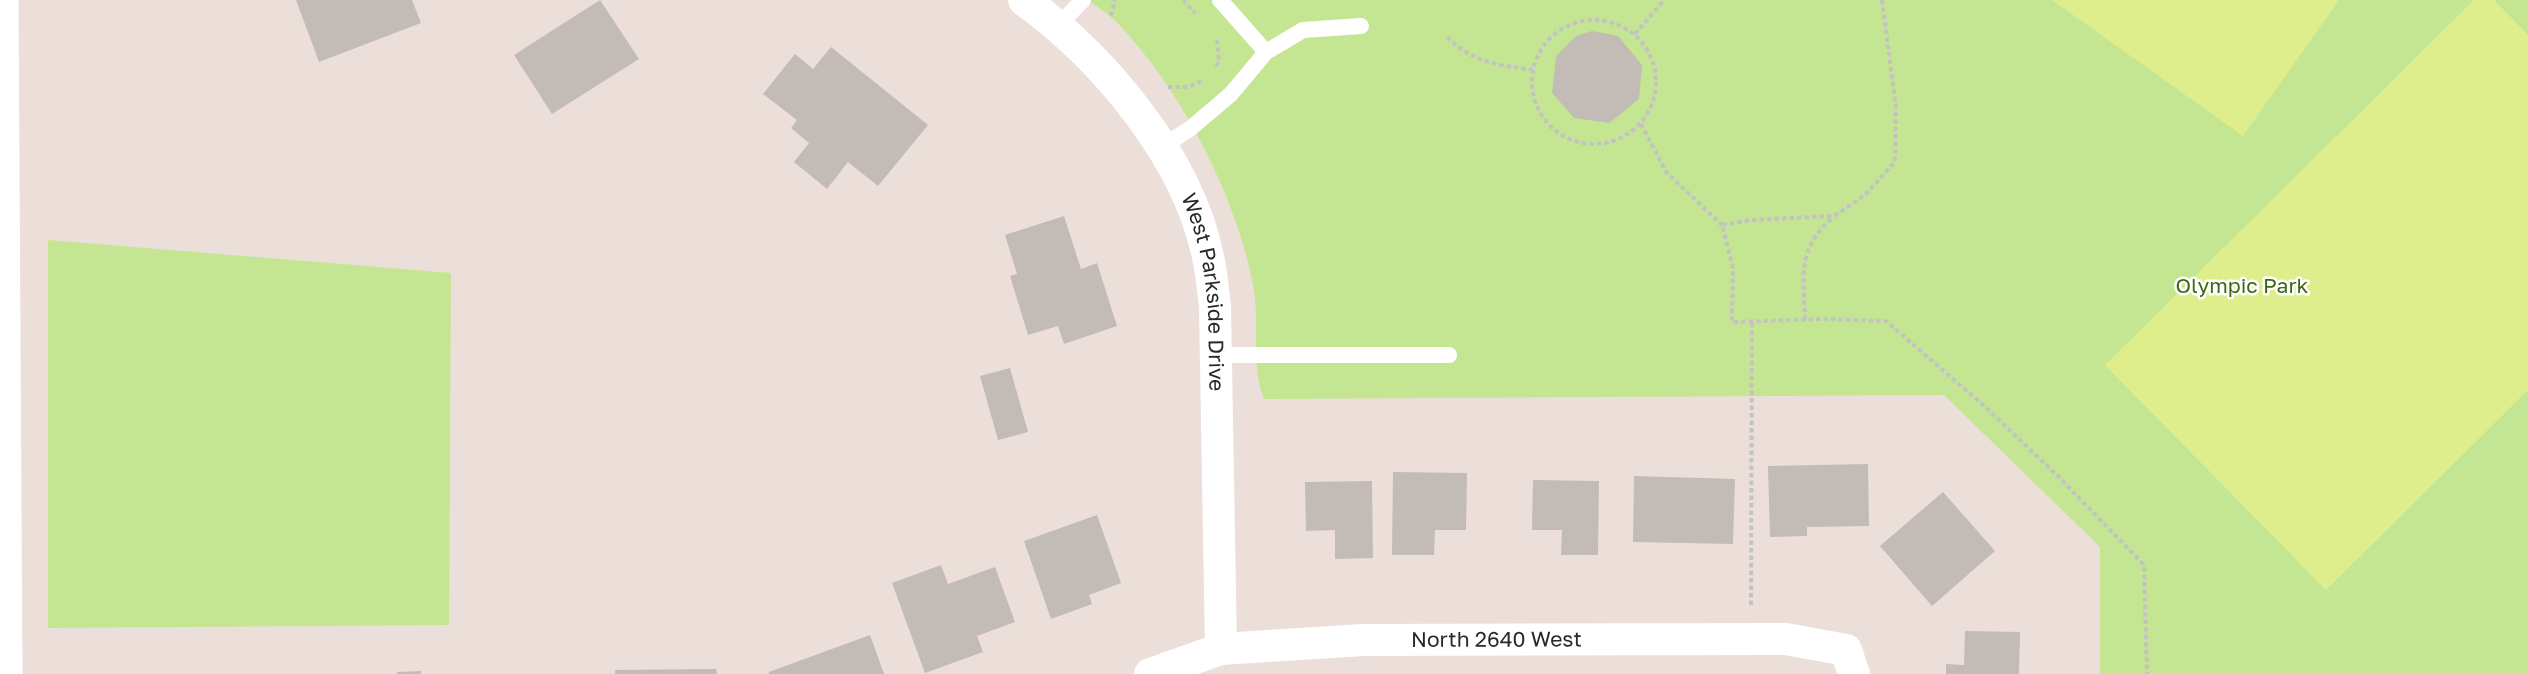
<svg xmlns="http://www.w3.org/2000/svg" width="2528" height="674" font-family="'Golos Text',sans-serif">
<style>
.green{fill:#c4e692}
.pitch{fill:#deee8d}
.building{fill:#c3bbb5}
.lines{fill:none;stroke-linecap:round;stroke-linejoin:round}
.path{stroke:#c3c3c3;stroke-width:4;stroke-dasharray:4.5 3;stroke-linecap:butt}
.lane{stroke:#fff;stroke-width:16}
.street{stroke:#fff;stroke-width:32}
.secondary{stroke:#fff;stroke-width:33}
.labels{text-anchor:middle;stroke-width:5;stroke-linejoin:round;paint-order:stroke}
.park-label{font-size:21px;fill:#3c6816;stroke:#fff}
.street-label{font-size:21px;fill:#282828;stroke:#fff}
</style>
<rect width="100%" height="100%" fill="#ecdfd9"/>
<g class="green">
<path d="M1088,0H2528V674H2100V547L1944,395L1264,399C1250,364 1260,326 1254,291C1239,202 1184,95 1123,29C1114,18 1100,9 1088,0Z"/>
<path d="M48,240L451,273L449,625L48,628Z"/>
</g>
<g class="pitch">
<path d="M2052,0H2339L2243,136Z"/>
<path d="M2474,0H2494L2528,35V390L2326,590L2105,365Z"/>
</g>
<g class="building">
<path d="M296,0H412L421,23L319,62Z"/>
<path d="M600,0L639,59L552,114L514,55Z"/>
<path d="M1592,31L1618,36L1642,65L1639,99L1609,123L1574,118L1552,93L1556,56L1576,36Z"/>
<path d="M831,47L928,125L878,186L848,162L827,189L794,162L809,143L791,128L797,120L763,94L795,54L813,69Z"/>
<path d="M1064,216L1081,269L1097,263L1117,326L1064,344L1058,326L1028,335L1010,276L1017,274L1005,235Z"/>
<path d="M1010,368L1028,432L998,440L980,376Z"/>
<path d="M1868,464L1869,526L1807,527V536L1770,537L1768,466Z"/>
<path d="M1393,472L1467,473L1466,530H1435L1434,555H1392Z"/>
<path d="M1634,476L1735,479L1733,544L1633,542Z"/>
<path d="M1533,480L1599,481L1598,555H1561L1562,530H1532Z"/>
<path d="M1372,481L1373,558L1335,559V530L1306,531L1305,482Z"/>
<path d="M1943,492L1995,551L1932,606L1880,546Z"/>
<path d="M1097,515L1121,583L1089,595L1092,604L1051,619L1024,541Z"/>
<path d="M941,565L948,584L995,567L1015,622L977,636L983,652L925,673L892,583Z"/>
<path d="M1965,631L2020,632L2019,674H1946V664L1964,665Z"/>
<path d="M870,635L884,674H769V672Z"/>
<path d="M716,669L717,674H615V670Z"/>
<path d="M421,671V674H397V672Z"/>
</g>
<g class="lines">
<g class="path">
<path d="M1183,0L1195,13"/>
<path d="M1882,0L1896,108L1895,162L1865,195L1834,216L1750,220L1722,225L1733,268L1732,322L1821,319L1886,321L1982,404L2057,475L2144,565L2147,674"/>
<path d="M1111,16L1115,0"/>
<circle cx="1594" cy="82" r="62"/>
<path d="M1635,34L1664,0"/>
<path d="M1447,37C1473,63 1499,65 1533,70"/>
<path d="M1216,66L1219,61L1217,39"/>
<path d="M1168,87H1188L1204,80"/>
<path d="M1641,124L1666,172L1722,225"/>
<path d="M1805,320C1804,273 1796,251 1833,217"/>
<path d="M1751,605L1752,321"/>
</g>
<g class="lane">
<path d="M1220,0L1266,52"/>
<path d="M1059,25L1083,0"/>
<path d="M1162,147L1191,128L1231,94L1266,52L1303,30L1361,26"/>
<path d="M1216,355H1449"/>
</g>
<g class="street">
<path id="s1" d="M1024,0C1104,58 1188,158 1208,257C1212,274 1213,291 1215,307L1221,649"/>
<path id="s2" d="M1150,674L1221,649L1363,640L1786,639L1846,650L1854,674"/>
</g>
<path class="secondary" d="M2,0L6,674"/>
</g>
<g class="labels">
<g class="park-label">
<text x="2242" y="293">Olympic Park</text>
</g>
<g class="street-label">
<text dy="7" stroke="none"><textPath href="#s1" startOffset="357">West Parkside Drive</textPath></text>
<text dy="7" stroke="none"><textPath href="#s2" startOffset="351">North 2640 West</textPath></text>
</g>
</g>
</svg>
